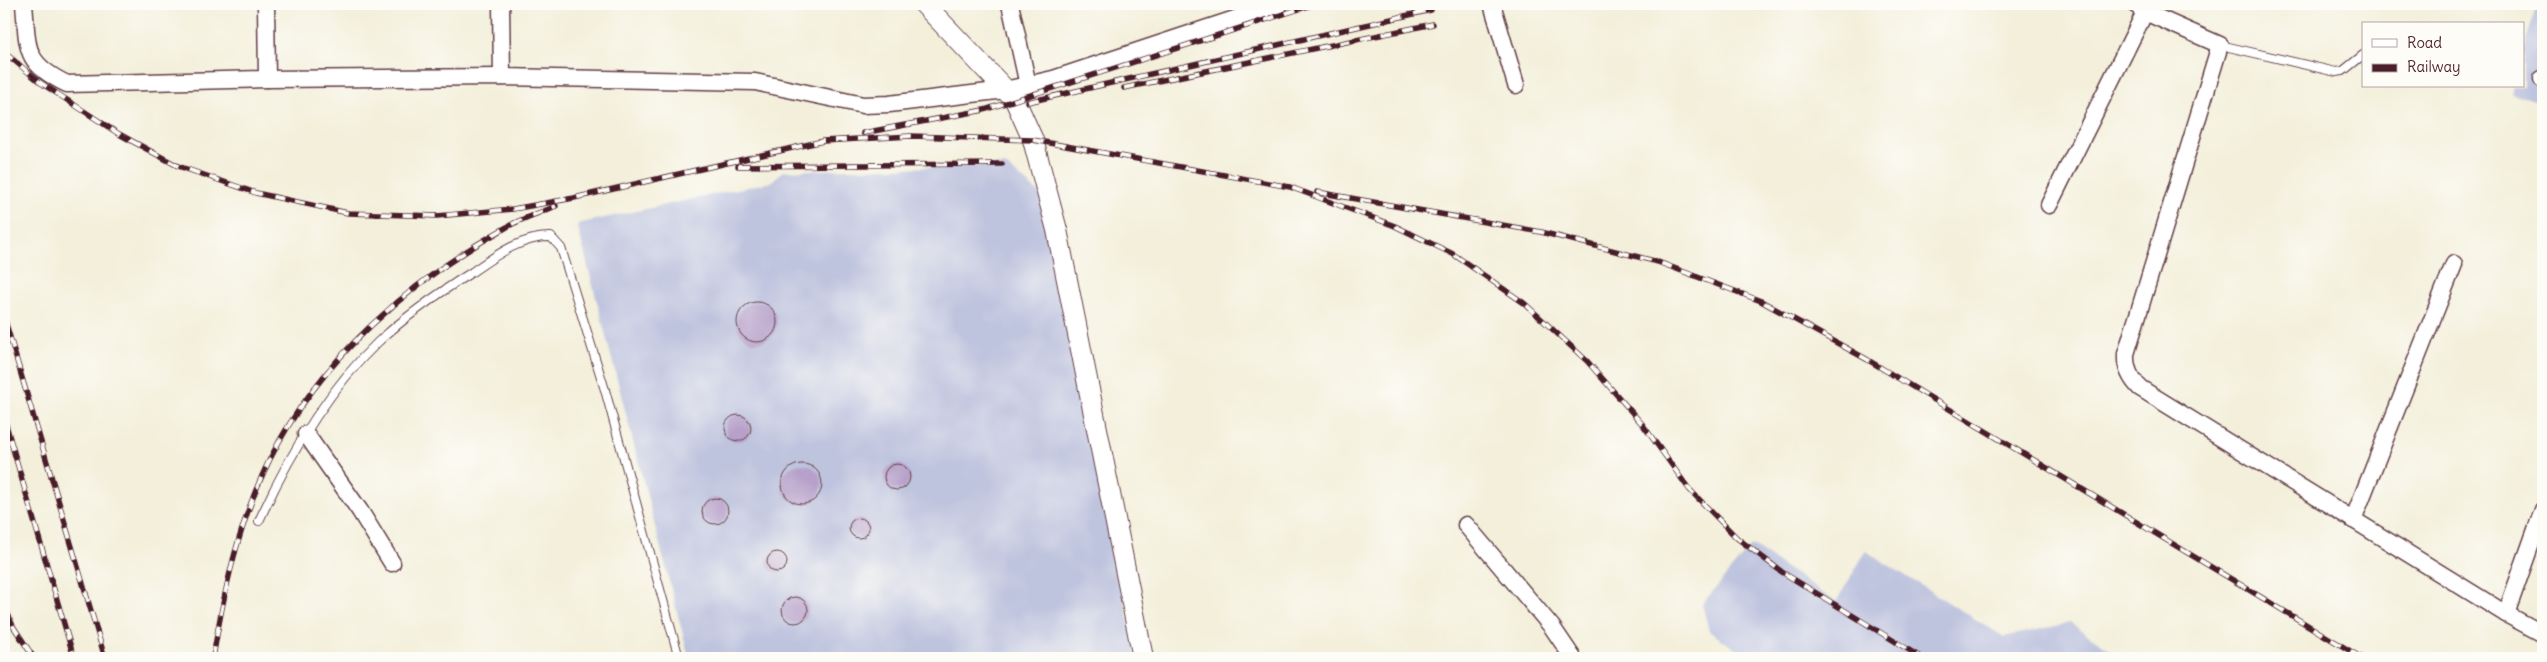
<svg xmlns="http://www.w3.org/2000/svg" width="2547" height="662" font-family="Delius,sans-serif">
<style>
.industrial{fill:#bec3de}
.building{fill:#b7a1ca}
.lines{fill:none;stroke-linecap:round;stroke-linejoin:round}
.service-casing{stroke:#633e45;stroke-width:10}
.minor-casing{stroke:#633e45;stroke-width:19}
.tertiary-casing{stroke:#633e45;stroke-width:22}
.service{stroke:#fff;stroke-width:8}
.minor{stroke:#fff;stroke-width:16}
.tertiary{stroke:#fff;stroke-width:20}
.rail-casing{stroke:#4a1f2b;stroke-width:5.5}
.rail{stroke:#fdfcf7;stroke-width:4;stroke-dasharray:11;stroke-linecap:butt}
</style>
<rect width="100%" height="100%" fill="#fdfcf7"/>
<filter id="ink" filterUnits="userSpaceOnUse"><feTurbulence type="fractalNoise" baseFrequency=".02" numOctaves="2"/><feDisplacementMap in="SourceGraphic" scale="10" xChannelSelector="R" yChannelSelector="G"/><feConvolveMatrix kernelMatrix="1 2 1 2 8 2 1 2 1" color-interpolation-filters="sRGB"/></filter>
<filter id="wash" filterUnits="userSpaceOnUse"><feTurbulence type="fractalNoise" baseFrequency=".0096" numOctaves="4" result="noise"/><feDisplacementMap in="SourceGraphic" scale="20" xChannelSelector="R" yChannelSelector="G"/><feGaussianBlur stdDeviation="1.12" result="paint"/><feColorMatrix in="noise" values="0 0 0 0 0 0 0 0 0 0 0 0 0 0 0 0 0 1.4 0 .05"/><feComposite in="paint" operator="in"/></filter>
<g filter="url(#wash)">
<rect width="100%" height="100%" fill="#f3efda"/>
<g class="industrial">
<path d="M2537,4H2543V103L2511,93L2513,86H2523V51Z"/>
<path d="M1005,165L1043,196L1136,658H689L577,224L771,182L783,171Z"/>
<path d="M1752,545L1836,602L1866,551L2004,637L2070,623L2123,658H1749L1709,631L1702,604Z"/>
</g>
<g id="blocks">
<g class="building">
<circle cx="757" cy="322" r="20"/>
<circle cx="738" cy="428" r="13"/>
<circle cx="802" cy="484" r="20"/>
<circle cx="897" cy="477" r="13"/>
<circle cx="715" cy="511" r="13"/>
<circle cx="859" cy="528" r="10"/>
<circle cx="777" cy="562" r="10"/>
<circle cx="795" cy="610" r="13"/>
</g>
</g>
</g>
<g filter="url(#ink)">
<use href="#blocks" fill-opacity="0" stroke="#633e45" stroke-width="1"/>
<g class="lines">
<defs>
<g id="service">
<path d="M2220,45L2336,72L2343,71L2363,55"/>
<path d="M259,521C288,457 327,391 378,342C407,315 439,293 472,272C495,256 522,236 551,237L561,248L605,390L679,658"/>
</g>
<g id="minor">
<path d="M24,4C28,48 23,63 67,84L267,79L502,77L755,82L863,105L889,104L1005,90L1053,79L1280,4"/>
<path d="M266,4L267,79"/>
<path d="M501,4L502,77"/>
<path d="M1010,4L1028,85"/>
<path d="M1492,4L1516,85"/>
<path d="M2135,4L2145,12L2220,45L2126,354C2125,368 2130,378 2140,388L2506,614L2543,634"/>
<path d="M2542,79H2543"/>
<path d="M2049,205L2145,12"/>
<path d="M306,434L360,511L392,563"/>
<path d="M2353,520L2454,264"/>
<path d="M1466,525L1552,627L1573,658"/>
<path d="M2506,614L2543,510"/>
</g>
<path id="tertiary" d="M924,4L1015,100L1033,140L1057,230L1143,658"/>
</defs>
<use href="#service" class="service-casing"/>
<use href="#minor" class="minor-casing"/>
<use href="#tertiary" class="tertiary-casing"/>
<use href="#service" class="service"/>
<use href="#minor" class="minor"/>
<use href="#tertiary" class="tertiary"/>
<defs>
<g id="rail">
<path d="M4,52L41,83L119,134L178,166L256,193L348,213L437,216L513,209L574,198L823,141L911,136L1033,140L1290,187L1395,226L1453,254L1524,303L1587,361L1643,425L1689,489L1737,538L1782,572L1922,658"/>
<path d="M1124,88L1433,24"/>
<path d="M1028,102L1431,10"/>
<path d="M863,133L984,110L1315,4"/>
<path d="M738,166L1002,164"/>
<path d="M1317,192L1541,232L1658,262L1761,301L1868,360L2362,658"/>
<path d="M4,317L105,658"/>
<path d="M4,418L74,658"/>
<path d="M4,605L13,626L34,658"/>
<path d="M213,658C224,591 239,521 270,459C319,360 411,280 507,227C522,218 540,213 556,206"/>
</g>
</defs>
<use href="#rail" class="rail-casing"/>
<use href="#rail" class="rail"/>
</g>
</g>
<rect width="2547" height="662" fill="none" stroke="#fdfcf7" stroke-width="20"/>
<rect x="2362" y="22" width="162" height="65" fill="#fdfcf7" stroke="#b5a4a5"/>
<rect x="2372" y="39" width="25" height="8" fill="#ffffff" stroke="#b5a4a5"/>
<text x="2407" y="48" font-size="15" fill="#4a1f2b">Road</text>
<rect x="2372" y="64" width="25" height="8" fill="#4a1f2b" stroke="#b5a4a5"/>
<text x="2407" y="72" font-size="15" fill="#4a1f2b">Railway</text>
</svg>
